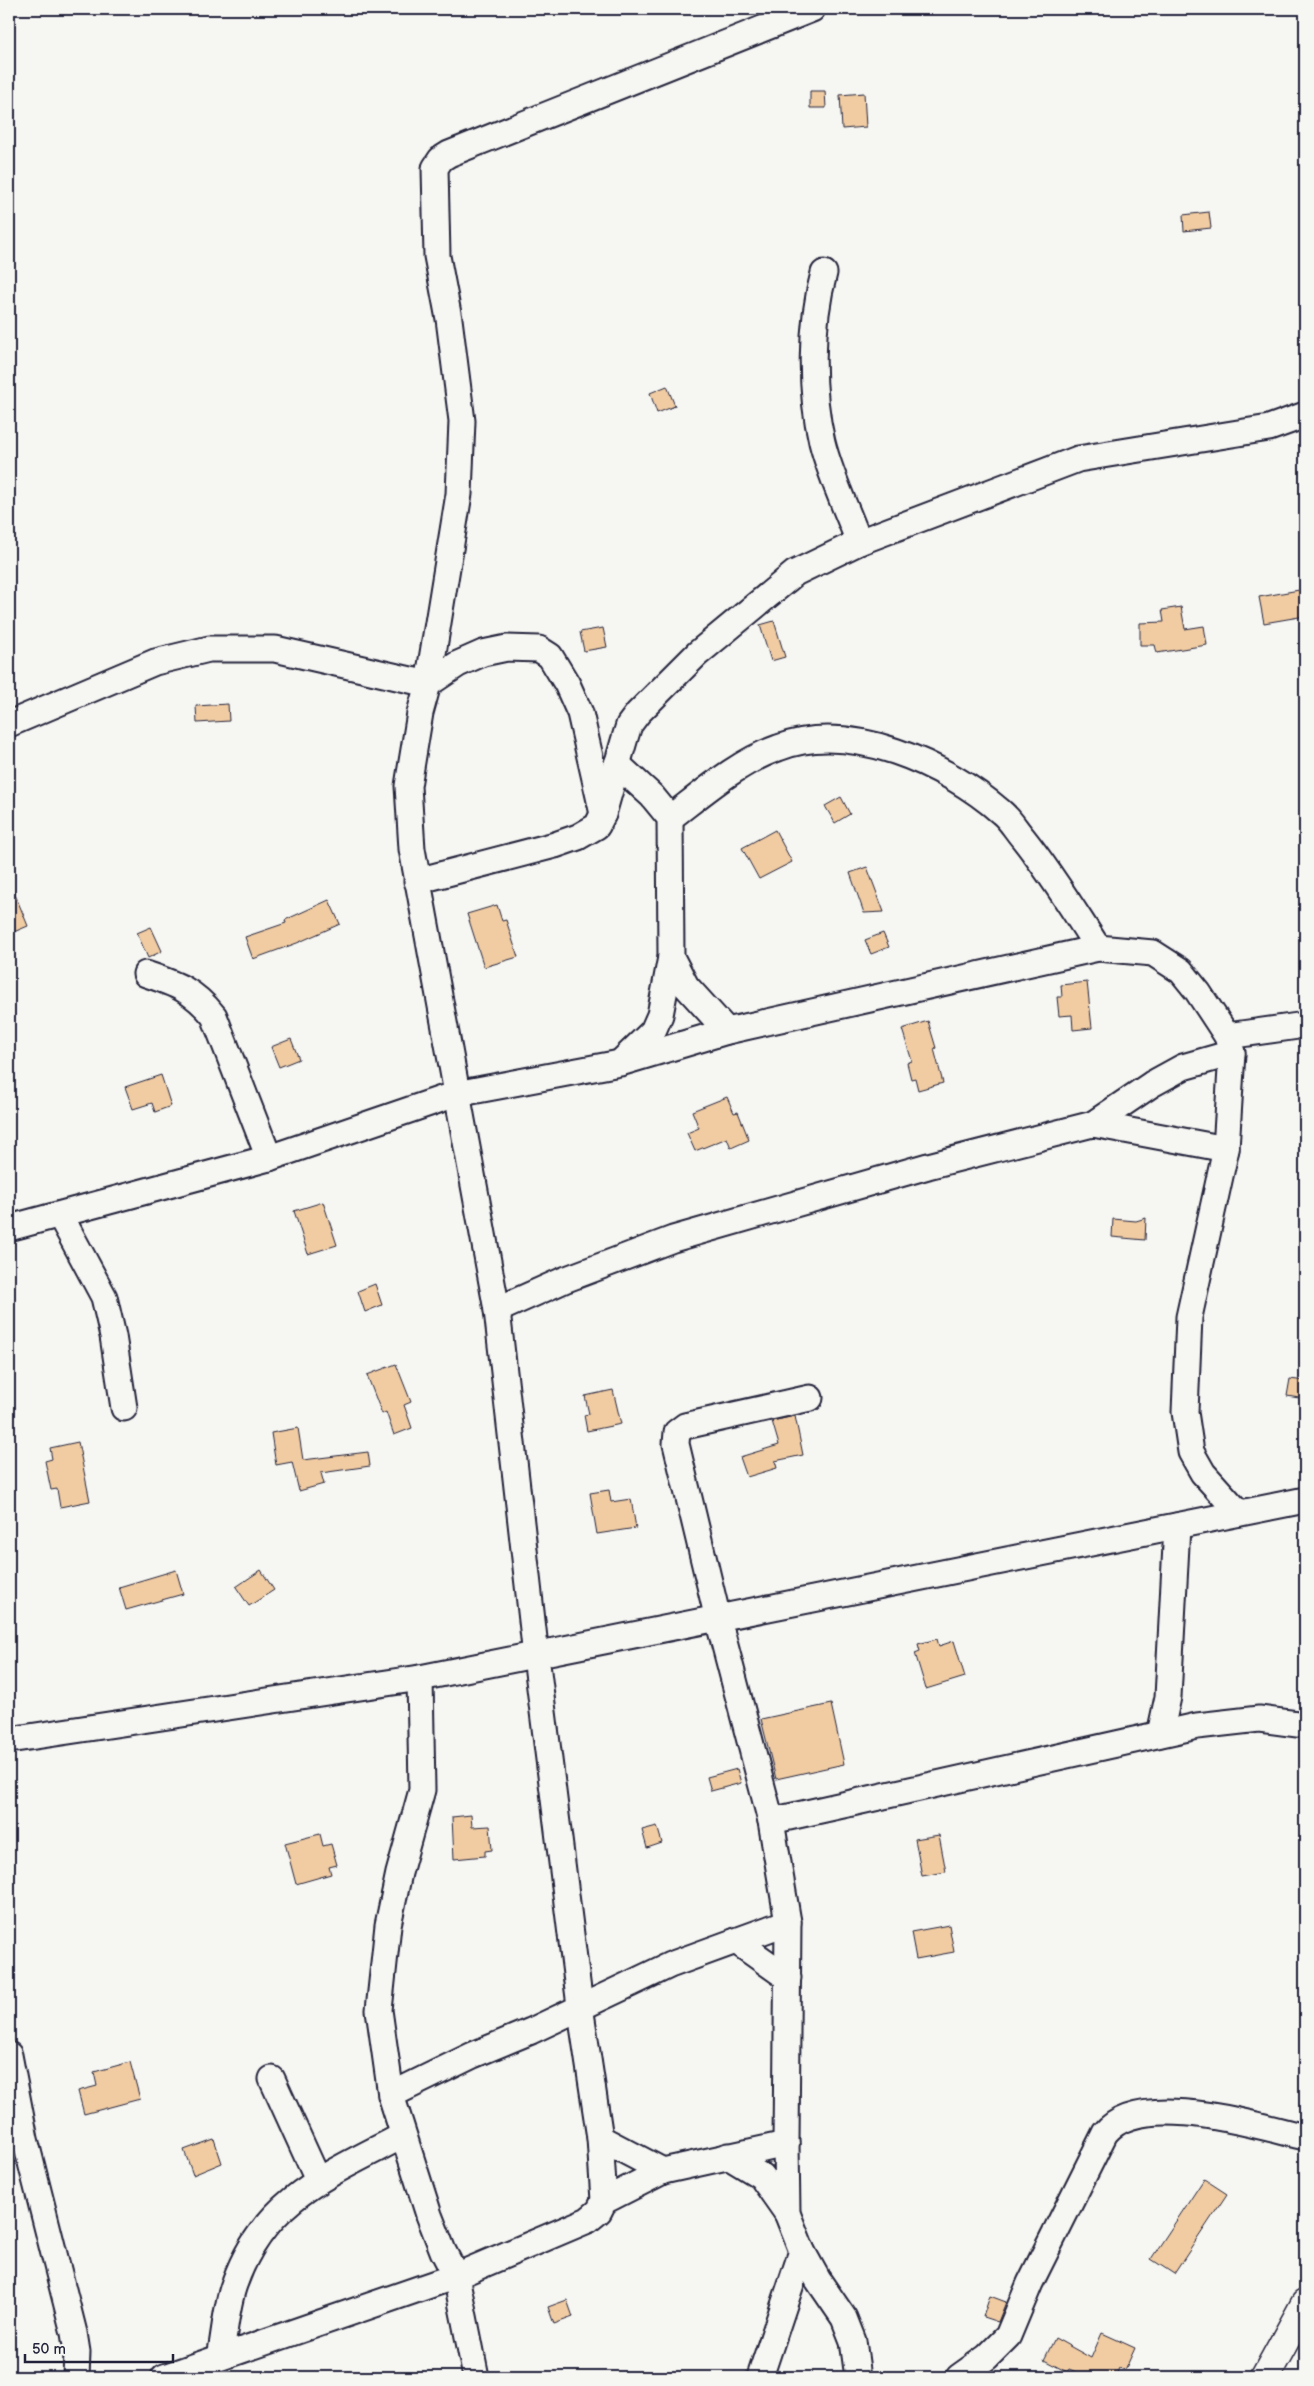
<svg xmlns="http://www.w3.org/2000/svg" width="1314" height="2386" font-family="'Balsamiq Sans',sans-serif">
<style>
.building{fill:#f1cca2;stroke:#22223b}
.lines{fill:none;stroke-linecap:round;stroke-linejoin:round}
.minor-casing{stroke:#22223b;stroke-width:29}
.major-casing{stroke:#22223b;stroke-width:31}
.minor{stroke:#f6f6f2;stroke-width:25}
.major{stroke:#f6f6f2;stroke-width:28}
</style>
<rect width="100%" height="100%" fill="#f6f6f2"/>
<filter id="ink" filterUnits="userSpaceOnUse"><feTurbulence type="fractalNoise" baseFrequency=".02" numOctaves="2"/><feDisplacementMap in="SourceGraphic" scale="10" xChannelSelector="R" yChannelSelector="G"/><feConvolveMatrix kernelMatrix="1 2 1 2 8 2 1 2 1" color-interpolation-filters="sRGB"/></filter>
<g filter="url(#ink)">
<g class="building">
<path d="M810,91H825L826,108H810Z"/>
<path d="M864,93L866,127L842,129L840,95Z"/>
<path d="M1209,212L1211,228L1184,231L1183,215Z"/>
<path d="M667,386L675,406L657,413L650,393Z"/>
<path d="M1305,589V616L1264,623L1259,597Z"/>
<path d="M1181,607L1185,629L1204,626L1207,645L1157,653L1155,645H1140V623L1164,622L1162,610Z"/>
<path d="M774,621L785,657L771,661L760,625Z"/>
<path d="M603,628L607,647L584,651L580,632Z"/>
<path d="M228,704L229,721L197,723L196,706Z"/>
<path d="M841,797L850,814L835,823L825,806Z"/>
<path d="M775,830L792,862L759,879L742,848Z"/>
<path d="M867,867L884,912L864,913L850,873Z"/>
<path d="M9,880L28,926L9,934Z"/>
<path d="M329,900L340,924L297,943L253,959L245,937L286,923L285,920Z"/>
<path d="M497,905L502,921L506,920L518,957L484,967L467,914Z"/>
<path d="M151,927L162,951L148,958L137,933Z"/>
<path d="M883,933L889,947L871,954L865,940Z"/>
<path d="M1087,982L1092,1028L1073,1030L1072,1015L1059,1016L1057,997H1062L1061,985Z"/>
<path d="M928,1021L936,1048L934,1049L943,1083L918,1090L915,1078L911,1079L907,1063L912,1061L902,1029Z"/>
<path d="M291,1039L299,1059L279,1067L271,1047Z"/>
<path d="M161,1075L171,1106L155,1112L152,1103L133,1109L125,1087Z"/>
<path d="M727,1097L734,1113L738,1112L749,1140L731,1148L727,1138L695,1151L687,1133L699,1128L692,1111Z"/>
<path d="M323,1202L337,1245L308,1254L294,1211Z"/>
<path d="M1146,1218L1145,1240L1112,1237L1113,1219L1136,1221Z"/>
<path d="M375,1284L382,1305L365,1312L358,1291Z"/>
<path d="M396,1364L411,1402L404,1405L412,1428L394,1435L386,1412L382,1414L367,1375Z"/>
<path d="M1290,1379L1305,1381V1399L1287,1396Z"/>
<path d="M613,1390L621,1424L587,1431L584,1415L589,1414L585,1396Z"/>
<path d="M795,1416L803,1455L775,1461L777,1468L747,1477L740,1457L779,1445L772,1421Z"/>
<path d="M298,1428L303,1460L368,1452L370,1466L321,1473L324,1484L299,1491L292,1462L276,1465L271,1433Z"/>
<path d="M78,1442L90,1501L60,1507L57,1489L51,1490L45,1461L52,1459L50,1448Z"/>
<path d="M609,1490L611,1502L631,1499L636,1528L597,1534L590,1493Z"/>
<path d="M176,1570L183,1594L126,1610L119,1587Z"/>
<path d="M261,1570L274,1590L249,1606L236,1587Z"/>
<path d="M937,1639L939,1646L954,1641L965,1677L926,1689L915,1653L920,1651L918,1644Z"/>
<path d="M831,1704L844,1764L776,1779L761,1719Z"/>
<path d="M737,1769L741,1783L711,1791L707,1777Z"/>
<path d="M471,1815L472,1827L490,1826L492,1850L485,1851V1856L454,1859L452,1817Z"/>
<path d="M657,1826L662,1843L647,1848L642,1830Z"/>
<path d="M320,1834L323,1846L331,1844L337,1865L329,1867L331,1874L296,1884L285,1843Z"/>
<path d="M939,1835L946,1872L922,1876L915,1839Z"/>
<path d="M949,1925L954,1952L916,1959L911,1932Z"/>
<path d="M130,2062L140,2099L84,2114L78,2091L97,2086L94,2072Z"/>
<path d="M214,2139L222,2163L193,2175L184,2150Z"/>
<path d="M1204,2179L1227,2194L1174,2274L1151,2259Z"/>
<path d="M990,2296L1006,2302L998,2322L983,2317Z"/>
<path d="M567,2300L573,2317L554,2324L548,2307Z"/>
<path d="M1102,2333L1135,2348L1125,2370L1119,2368L1115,2377H1088L1069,2369L1067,2372L1044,2360L1055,2338L1091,2358Z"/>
</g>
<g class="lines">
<defs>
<g id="minor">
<path d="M824,273C810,324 810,391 822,442C830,475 847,510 859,542"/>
<path d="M9,724L155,662L209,649H275L428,684L459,494L462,421L449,319L437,256L435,168L441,159L449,154L812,9"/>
<path d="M617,764L652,796L670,818L671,957L686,986L727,1031"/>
<path d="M603,814L580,713L567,684L550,656L539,649L507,648L483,653L458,664L428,684L420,713L408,786L412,849L497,1310L536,1656L580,2006L600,2138L604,2201"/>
<path d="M670,818C703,793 738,762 778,748C850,720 946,764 1001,812C1010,819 1016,830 1023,838C1051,873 1074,911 1098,948"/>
<path d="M417,881L555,845L578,837L597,826L603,814L624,741L629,725L638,713L697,654L795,573L859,542L1078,459L1269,428L1305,415"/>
<path d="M146,974C176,984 193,990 214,1016L269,1158"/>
<path d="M1227,1036L1305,1025"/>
<path d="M623,1060L653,1031L660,1015L671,957"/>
<path d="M1093,1124L1226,1149"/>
<path d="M60,1215L104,1297L113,1336L124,1408"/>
<path d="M9,1228L269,1158L456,1094L620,1063L727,1031L1098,948L1153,953L1181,971L1198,992L1227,1036L1232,1053L1226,1149L1189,1317L1185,1412L1191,1452L1203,1473L1239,1513"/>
<path d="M497,1310L564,1280L673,1239L928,1166L1093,1124L1152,1084L1183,1067L1232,1053"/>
<path d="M420,1678L422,1790L399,1873L388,1925L379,2010L391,2095L429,2215L443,2251L456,2276L476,2377"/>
<path d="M1160,1734L1168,1697L1177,1526"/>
<path d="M9,1740L420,1678L1305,1500"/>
<path d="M771,1821L718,1619L676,1444L677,1432L685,1426L810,1398"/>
<path d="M736,1941L788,1978"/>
<path d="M9,2055L25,2139L74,2333L77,2352L76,2377"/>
<path d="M272,2079L318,2180"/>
<path d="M391,2095L473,2055L531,2031L670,1965L788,1922"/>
<path d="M600,2138L663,2171"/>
<path d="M728,2156L761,2176L787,2213"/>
<path d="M220,2357C225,2333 226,2305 235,2282C265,2198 330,2174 402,2136"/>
<path d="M164,2377L456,2276L588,2220L599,2211L604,2201L663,2171L786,2144"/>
<path d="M760,2377L802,2251"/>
<path d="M858,2377L853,2341L844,2318L818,2280L802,2251L787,2213L786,2144L788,1922L771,1821L1197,1726L1259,1719L1305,1725"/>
<path d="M959,2377L987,2357L1008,2336L1030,2283L1105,2133C1140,2089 1257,2126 1305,2137"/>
</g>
<path id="major" d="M1265,2377L1305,2304"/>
</defs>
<use href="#minor" class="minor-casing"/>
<use href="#major" class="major-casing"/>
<use href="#minor" class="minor"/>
<use href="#major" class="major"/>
</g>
</g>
<rect width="1314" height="2386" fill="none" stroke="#f6f6f2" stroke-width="30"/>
<rect x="15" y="15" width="1284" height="2356" fill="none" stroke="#22223b" stroke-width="2" filter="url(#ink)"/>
<path d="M25 2354v8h148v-8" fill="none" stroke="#22223b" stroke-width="2.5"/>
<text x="32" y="2354" font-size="15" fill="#22223b" stroke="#f6f6f2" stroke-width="4" paint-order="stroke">50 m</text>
</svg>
